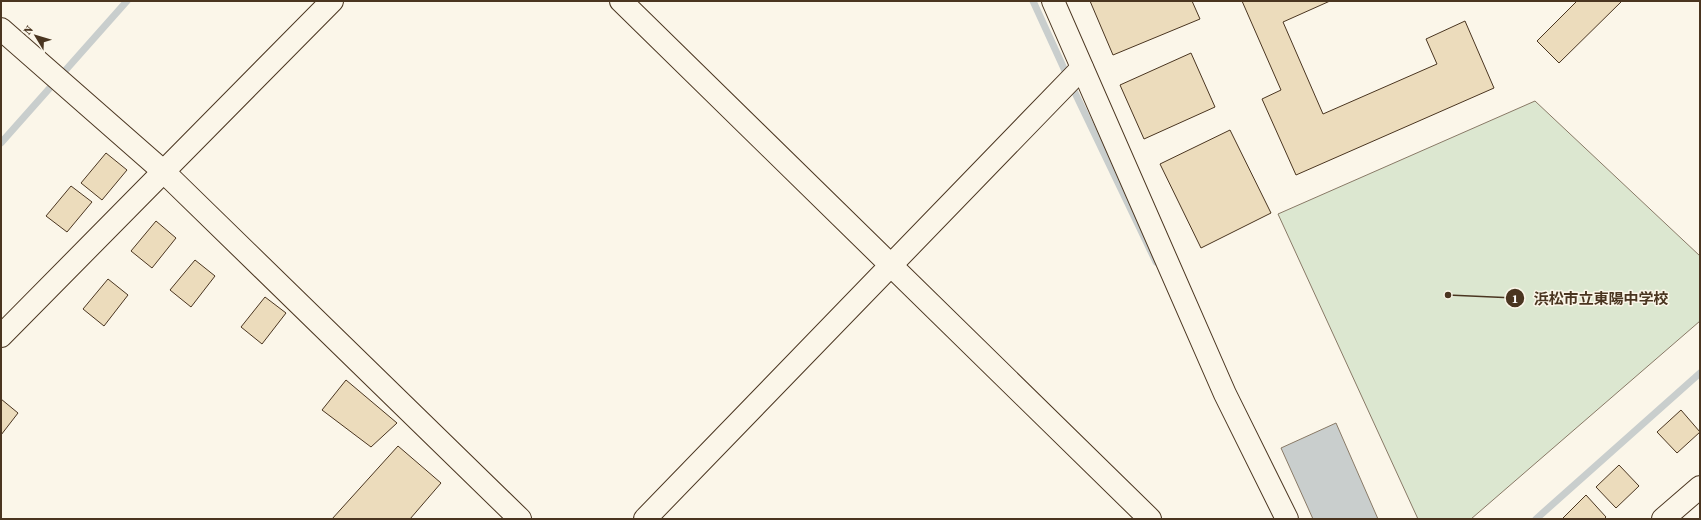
<svg xmlns="http://www.w3.org/2000/svg" width="1701" height="520" font-family="'Source Serif 4','Noto Sans JP',serif">
<style>
.green{fill:#dce7d0;stroke:#887966}
.water{fill:#c9cecd;stroke:#887966}
.lines{fill:none;stroke-linecap:round;stroke-linejoin:round}
.stream{stroke:#c9cecd;stroke-width:7}
.building{fill:#ecdcbc;stroke:#4a3520}
.street-casing{stroke:#4a3520;stroke-width:24}
.secondary-casing{stroke:#4a3520;stroke-width:24}
.street{stroke:#fbf6e9;stroke-width:22}
.secondary{stroke:#fbf6e9;stroke-width:22}
.leader{fill:none;stroke:#4a3520;stroke-width:1.5}
.callout-dot{fill:#4a3520;stroke:#fbf6e9;stroke-width:1.5}
.mark-label{font-size:12px;text-anchor:middle;font-weight:bold;fill:#fff}
.callout-label{font-size:15px;text-anchor:middle;font-weight:bold;fill:#4a3520;stroke:#fbf6e9;stroke-width:3;stroke-linejoin:round;paint-order:stroke}
</style>
<rect width="100%" height="100%" fill="#fbf6e9"/>
<path class="green" d="M1535,101L1700,256V321L1471,519H1418L1278,214Z"/>
<path class="water" d="M1336,423L1378,519H1313L1281,448Z"/>
<g class="lines">
<g class="stream">
<path d="M1033,1L1077,97L1156,262"/>
<path d="M1,143L127,1"/>
<path d="M1536,519L1700,373"/>
</g>
</g>
<g class="building">
<path d="M1090,1H1192L1200,19L1113,55Z"/>
<path d="M1242,1H1330L1283,22L1323,114L1437,64L1426,39L1465,21L1494,88L1296,175L1262,99L1281,90Z"/>
<path d="M1577,1H1622L1559,63L1537,41Z"/>
<path d="M1191,53L1215,107L1144,139L1120,85Z"/>
<path d="M1230,130L1271,213L1201,248L1160,164Z"/>
<path d="M106,153L127,170L102,200L81,183Z"/>
<path d="M71,186L92,202L67,232L46,216Z"/>
<path d="M156,221L176,238L152,268L131,251Z"/>
<path d="M195,260L215,276L191,307L170,290Z"/>
<path d="M108,279L128,295L104,326L83,309Z"/>
<path d="M265,297L286,313L262,344L241,327Z"/>
<path d="M346,380L397,423L371,447L322,410Z"/>
<path d="M1,399L18,413L1,435Z"/>
<path d="M1681,410L1700,432L1677,453L1657,432Z"/>
<path d="M398,446L441,483L410,519H332Z"/>
<path d="M1619,465L1639,486L1616,508L1596,487Z"/>
<path d="M1586,495L1606,517L1604,519H1564L1563,518Z"/>
</g>
<g class="lines">
<defs>
<g id="street">
<path d="M1053,1L1225,394L1287,519"/>
<path d="M1,29L164,172L520,519"/>
<path d="M1,336L332,1"/>
<path d="M645,519L1082,68"/>
<path d="M1663,519L1700,487"/>
</g>
<path id="secondary" d="M621,1L1150,519"/>
</defs>
<use href="#street" class="street-casing"/>
<use href="#secondary" class="secondary-casing"/>
<use href="#street" class="street"/>
<use href="#secondary" class="secondary"/>
</g>
<path class="leader" d="M1448 295L1515 298"/>
<g class="callout-dot">
<circle cx="1448" cy="295" r="4"/>
<circle cx="1515" cy="298" r="10"/>
</g>
<g class="mark-label">
<text x="1515" y="303">1</text>
</g>
<g class="callout-label">
<text x="1601" y="304">浜松市立東陽中学校</text>
</g>
<rect width="1701" height="520" fill="none" stroke="#4a3520" stroke-width="4"/>
<g transform="translate(36 36) rotate(308)" stroke="#fbf6e9" stroke-width="3" paint-order="stroke">
<path d="M0-3L7 15L0 10L-7 15Z" fill="#4a3520"/>
<text y="-6" font-size="11" font-weight="bold" text-anchor="middle" fill="#4a3520">N</text>
</g>
</svg>
